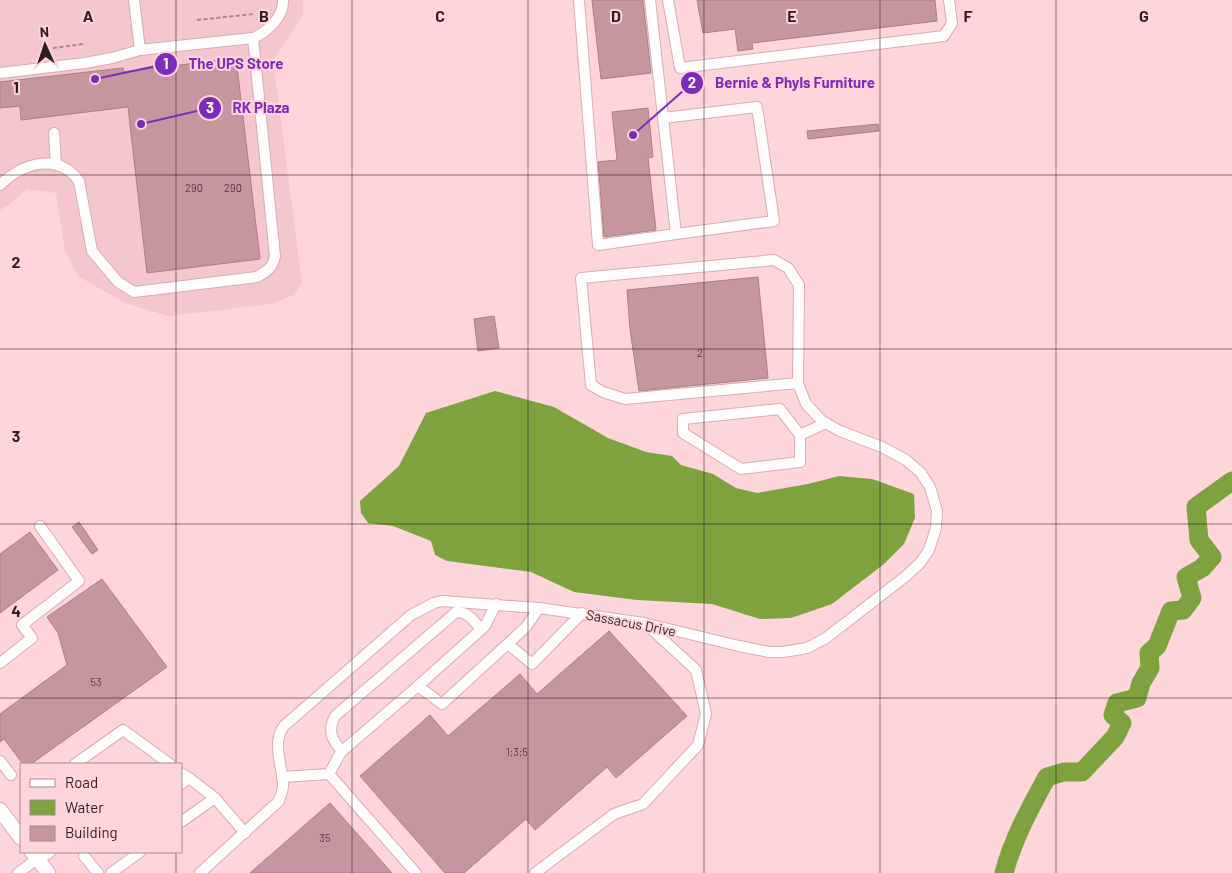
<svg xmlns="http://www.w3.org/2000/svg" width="1232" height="873" font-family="Barlow,sans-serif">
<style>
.built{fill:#f4c6cd}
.water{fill:#7da23e}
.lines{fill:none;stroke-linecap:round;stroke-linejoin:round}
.river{stroke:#7da23e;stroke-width:19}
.building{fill:#c6969f;stroke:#ab7d85}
.minor-casing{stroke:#dbabb3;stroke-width:12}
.major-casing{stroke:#dbabb3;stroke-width:16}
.path{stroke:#a5868b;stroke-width:2;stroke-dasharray:4 2.5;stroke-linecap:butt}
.minor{stroke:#fff;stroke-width:10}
.major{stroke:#fff;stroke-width:14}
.grid{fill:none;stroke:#2e1c1f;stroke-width:1;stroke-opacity:0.55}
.labels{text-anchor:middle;stroke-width:4;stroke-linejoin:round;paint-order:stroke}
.number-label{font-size:11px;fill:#543a3f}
.street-label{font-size:14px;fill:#2e1c1f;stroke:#fdd5db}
.grid-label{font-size:16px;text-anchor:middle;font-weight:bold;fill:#2e1c1f;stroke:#fdd5db;stroke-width:4;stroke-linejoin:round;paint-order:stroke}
.leader{fill:none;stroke:#7b2cbf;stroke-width:2}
.callout-dot{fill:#7b2cbf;stroke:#fdd5db;stroke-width:2}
.mark-label{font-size:15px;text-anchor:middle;font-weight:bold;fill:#fff}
.callout-label{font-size:15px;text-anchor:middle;font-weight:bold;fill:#7b2cbf;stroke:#fdd5db;stroke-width:4;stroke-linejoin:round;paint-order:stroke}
</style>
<rect width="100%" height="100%" fill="#fdd5db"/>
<path class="built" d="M0,0H303V15L273,60L302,283L294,295L270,304L168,316L125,303L78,276L65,251L56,193L27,189L11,203L0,210Z"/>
<path class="water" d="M495,391L554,407L608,438L646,452L672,456L681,465L713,474L736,488L757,493L808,484L839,476L872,479L914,494L915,518L904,544L884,564L832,604L791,618L760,619L712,604L637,600L574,592L531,572L447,561L435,555L431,541L393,526L368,523L361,513L360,501L399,466L426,413Z"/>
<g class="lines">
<path class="river" d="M1004,873C1013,839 1030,808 1047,777L1064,772H1082L1115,737L1122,723L1113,715L1117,703L1137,698L1141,683L1150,668L1149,653L1157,646L1171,611L1183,610L1192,598L1186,577L1202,568L1212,557L1199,540L1196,507L1232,481"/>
</g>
<g class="building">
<path d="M592,0H643L651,73L601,79Z"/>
<path d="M697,0H935L937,21L752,43L753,49L738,51L735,29L703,33Z"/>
<path d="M236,58L260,259L147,273L128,107L21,120L20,106L0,108V82L123,68L124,72Z"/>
<path d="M648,108L653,157L648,158L656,230L604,237L598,162L617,160L612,112Z"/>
<path d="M878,124L879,131L808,139L807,131Z"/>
<path d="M758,277L768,378L639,391L630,329L627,290Z"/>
<path d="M494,316L499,348L478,351L474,319Z"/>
<path d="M79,522L98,550L92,554L72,527Z"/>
<path d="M30,532L58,570L0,613V554Z"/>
<path d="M102,579L167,667L31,764H23L4,739L0,742V714L67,665L58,633L47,617Z"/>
<path d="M609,631L687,716L616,778L607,767L535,830L526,819L464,873H445L360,776L430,715L448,736L520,674L537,694Z"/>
<path d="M330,803L392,873H250Z"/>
</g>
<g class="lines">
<defs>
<g id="minor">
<path d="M134,0L140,50"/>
<path d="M579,0L598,245L676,234L650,0"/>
<path d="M668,0L680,68L944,36L952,23L949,0"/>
<path d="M0,73L85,63L112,58L140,50L253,38"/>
<path d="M663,118L757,107L774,221L676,234"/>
<path d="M54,133L56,164"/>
<path d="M0,185C22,163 58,152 79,181L92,251L118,282L134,292L257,277C267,271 273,268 275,256L253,38C267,32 284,17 283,0"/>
<path d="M800,435V462L741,469L683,433V419L780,409L800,435L826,423"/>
<path d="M508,644L532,664L582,613"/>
<path d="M0,663L32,638L22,625L79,581L40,526"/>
<path d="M418,686L485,626L496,604"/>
<path d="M342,751C332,740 327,731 335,716L456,612C467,611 474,621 481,629"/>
<path d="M0,761L11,775"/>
<path d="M75,764L123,730L170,764"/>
<path d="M181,773L189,778L181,784"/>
<path d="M329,774L341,752L418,686L442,704L526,627L539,608"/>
<path d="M282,777L329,774L416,873"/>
<path d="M189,778L215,798"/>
<path d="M181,822L215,798L245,833"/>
<path d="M84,856L98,873"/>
<path d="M38,860L50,852"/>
<path d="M18,873L37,859"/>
<path d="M111,873L140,852"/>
<path d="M200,873L279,801C280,796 283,791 283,786C283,767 271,743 284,726L411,615L434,603L442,601L539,608L644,623L739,646L769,652H783L807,648L826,638L906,576L920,563L929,550L936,528L937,511L930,487L921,473L906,460L882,447L840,431L822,421L806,404L798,383L799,285L788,268L774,260L581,278L591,385L603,392L625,399L798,383"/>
<path d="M535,873L614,814L643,804L698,745L706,714L696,670L647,625"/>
</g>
<g id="major">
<path d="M0,810L21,838"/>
<path d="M32,852L48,873"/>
</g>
</defs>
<use href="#minor" class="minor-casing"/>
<use href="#major" class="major-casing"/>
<g class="path">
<path d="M197,20L254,14"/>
<path d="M53,48L83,44"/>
</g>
<use href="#minor" class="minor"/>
<use href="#major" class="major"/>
</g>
<path class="grid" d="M176,0V764M352,0V873M528,0V873M704,0V873M880,0V873M1056,0V873M0,175H1232M0,349H1232M0,524H1232M0,698H1232M176,852V873"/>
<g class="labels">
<g class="number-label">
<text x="194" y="192">290</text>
<text x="233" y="192">290</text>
<text x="700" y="357">2</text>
<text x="96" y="686">53</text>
<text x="517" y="756">1;3;5</text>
<text x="325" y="842">35</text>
</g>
<g class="street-label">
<text transform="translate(631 623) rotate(11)" y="5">Sassacus Drive</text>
</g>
</g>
<g class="grid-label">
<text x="88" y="22">A</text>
<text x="264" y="22">B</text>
<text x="440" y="22">C</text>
<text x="616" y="22">D</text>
<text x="792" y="22">E</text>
<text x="968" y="22">F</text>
<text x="1144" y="22">G</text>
<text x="16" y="93">1</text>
<text x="16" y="268">2</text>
<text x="16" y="442">3</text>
<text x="16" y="617">4</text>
</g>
<path class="leader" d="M95 79L166 64M633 135L692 83M141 124L210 108"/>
<g class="callout-dot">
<circle cx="95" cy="79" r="5"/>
<circle cx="633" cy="135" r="5"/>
<circle cx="141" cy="124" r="5"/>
<circle cx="166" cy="64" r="12"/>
<circle cx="692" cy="83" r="12"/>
<circle cx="210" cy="108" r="12"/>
</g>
<g class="mark-label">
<text x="166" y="69">1</text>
<text x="692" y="88">2</text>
<text x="210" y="113">3</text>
</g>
<g class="callout-label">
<text x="236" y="69">The UPS Store</text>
<text x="795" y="88">Bernie &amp; Phyls Furniture</text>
<text x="261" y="113">RK Plaza</text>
</g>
<rect x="20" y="763" width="162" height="90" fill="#fdd5db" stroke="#aa8b90"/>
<rect x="30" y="779" width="25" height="8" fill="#ffffff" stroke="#aa8b90"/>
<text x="65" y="788" font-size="15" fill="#2e1c1f">Road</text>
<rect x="30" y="800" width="25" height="15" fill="#7da23e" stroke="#aa8b90"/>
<text x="65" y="813" font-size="15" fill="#2e1c1f">Water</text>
<rect x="30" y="826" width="25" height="15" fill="#c6969f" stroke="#aa8b90"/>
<text x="65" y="838" font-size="15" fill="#2e1c1f">Building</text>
<g transform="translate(45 45) rotate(357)" stroke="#fdd5db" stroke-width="4" paint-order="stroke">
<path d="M0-4L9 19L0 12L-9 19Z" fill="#2e1c1f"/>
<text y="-8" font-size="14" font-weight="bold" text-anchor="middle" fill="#2e1c1f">N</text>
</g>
</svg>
